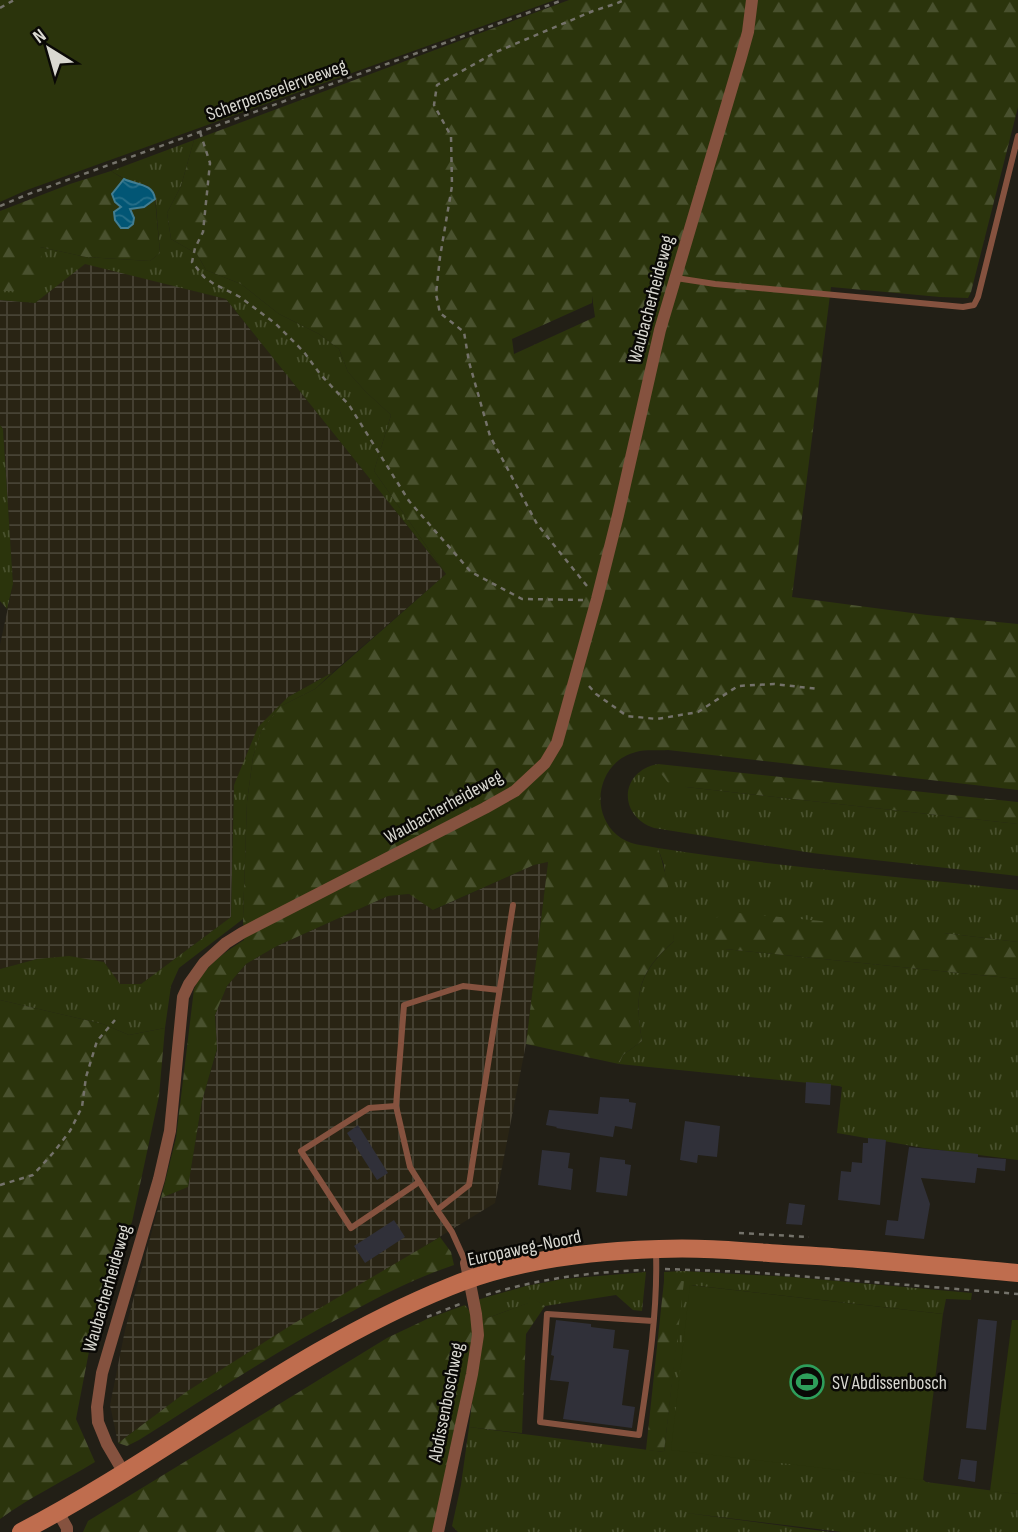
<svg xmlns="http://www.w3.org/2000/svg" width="1018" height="1532" font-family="'Sofia Sans Condensed',sans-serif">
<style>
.industrial{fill:url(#industrial-grid)}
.grass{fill:url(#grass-tufts)}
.forest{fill:url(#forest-firs);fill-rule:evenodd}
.park{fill:#2b340c}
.water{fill:url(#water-waves);stroke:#427d91;stroke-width:2}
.building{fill:#303039}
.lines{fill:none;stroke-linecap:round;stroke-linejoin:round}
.path{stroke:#74726a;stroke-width:2.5;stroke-dasharray:5 5;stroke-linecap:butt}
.lane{stroke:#85523f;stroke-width:6}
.street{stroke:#85523f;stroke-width:12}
.secondary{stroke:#bf6d4e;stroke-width:18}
.labels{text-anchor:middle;stroke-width:5;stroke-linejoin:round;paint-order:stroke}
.street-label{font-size:19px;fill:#d9d8d1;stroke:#0a0906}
.poi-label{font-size:19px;fill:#d9d8d1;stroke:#0a0906;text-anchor:start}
</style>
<defs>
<pattern id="industrial-grid" width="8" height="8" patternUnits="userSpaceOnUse" patternTransform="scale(1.75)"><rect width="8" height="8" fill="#292414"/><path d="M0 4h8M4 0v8" fill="none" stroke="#474335"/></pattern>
<pattern id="grass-tufts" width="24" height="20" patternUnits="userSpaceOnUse" patternTransform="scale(1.75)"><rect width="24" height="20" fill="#2b340c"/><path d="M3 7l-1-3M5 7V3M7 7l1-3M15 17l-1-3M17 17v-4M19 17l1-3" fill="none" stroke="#49512e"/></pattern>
<pattern id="forest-firs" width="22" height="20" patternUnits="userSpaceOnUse" patternTransform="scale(1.75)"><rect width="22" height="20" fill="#2b340c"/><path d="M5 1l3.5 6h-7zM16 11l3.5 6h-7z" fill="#49512e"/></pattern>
<pattern id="water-waves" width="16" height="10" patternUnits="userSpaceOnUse" patternTransform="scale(1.75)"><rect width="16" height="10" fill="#025675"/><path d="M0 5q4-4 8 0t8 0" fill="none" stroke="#266e88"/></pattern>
</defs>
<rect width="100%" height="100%" fill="#221f16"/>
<g class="industrial">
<path d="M85,263L226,299L446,574L333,672L288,697L234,785L231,917L141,984L120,985L104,962L37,959L0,969V645L13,584L3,429L0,425V300L35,303Z"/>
<path d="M548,862L526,1044L495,1203L186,1392L118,1443L110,1405L125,1330L161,1198L188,1187L202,1101L217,1050L215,1015L227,986L246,964L277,946L388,896L409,894L434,910L534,865Z"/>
</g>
<g class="grass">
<path d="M194,140L181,186L167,213L171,239L197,254L206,270L241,284L279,314L319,334L339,349L348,372L366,392L391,415L374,471L446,574L226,299L85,264L35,303L0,300V291H19L40,247L86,257L150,261L160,253L155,194L148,186L128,181L111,171Z"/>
<path d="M0,425L3,429L13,584L7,609L0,601Z"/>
<path d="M333,672L315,689L281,706L261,731L253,757L247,802L243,919L179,968L171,986L165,1028L129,1035L103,1024L0,1000V969L37,959L69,956L104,962L120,984H141L231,917L234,785L258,727L288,697Z"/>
<path d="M658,764L656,765L686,787L1018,824V876L812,853L654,828C617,815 620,771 658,764Z"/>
<path d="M658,848C777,867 898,876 1018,890V942L944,933L725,949L1018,979V1160L924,1148L837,1133L842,1087L839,1086L619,1064L623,1055L642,1041C634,993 638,974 674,941L664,865Z"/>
<path d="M682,1271L792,1277L972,1293L971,1300L946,1299L943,1314L691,1285L926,1482L1018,1494V1532H842L679,1512L830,1532H458L452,1526L461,1485L469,1427L664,1452L683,1281H664V1272Z"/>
<path d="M646,1272L642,1311L633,1310L616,1295L545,1306L530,1297L529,1303L482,1320L477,1300L526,1286L563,1279Z"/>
</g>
<g class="forest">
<path d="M569,0H1018V107L971,292L968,298L940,297L831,287L792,597L927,615L1018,624V790L668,750C658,751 646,749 636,752C599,761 588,810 617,835C628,845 643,845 658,848C668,878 673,909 674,941C638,973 634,993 642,1041L623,1055L619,1064L526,1044L548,862L534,865L433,910L409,894L388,896L277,946L246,964L227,986L215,1015L217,1049L202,1101L188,1187L161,1198L176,1138L194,989C205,966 223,953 244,940L243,919L247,802L253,757L261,731L281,706L315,689L446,574L374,471L391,415L366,392L348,372L339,349L319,334L279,314L241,284L206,270L197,254L171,239L167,213L181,186L194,140ZM592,296L595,317L514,354L512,339L592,303Z"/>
<path d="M111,171L124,179L112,194L130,209L144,207L155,199L160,253L150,261L86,257L40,247L45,278L19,291H0V211L70,184Z"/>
<path d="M658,764L1018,802V824L686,787L669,784L656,767V765Z"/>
<path d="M729,912L944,933L1018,942V979L725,949C704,940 707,916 729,912Z"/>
<path d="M0,1000L103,1024L129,1035L165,1028L159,1096L132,1222L105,1286L96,1315L76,1419L95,1462C64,1481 30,1497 0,1519Z"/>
<path d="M440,1237L451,1252L454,1265C418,1277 384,1294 351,1312C277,1350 209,1396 139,1440L127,1446L118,1443L186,1392L293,1324Z"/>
<path d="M664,1281H684L664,1452L646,1450Z"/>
<path d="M530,1296L545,1306L526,1334L522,1433L469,1427L482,1320L528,1303Z"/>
<path d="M465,1305L472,1314L474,1336L434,1528L432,1532H83L88,1521L387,1338L427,1319Z"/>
</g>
<g class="park">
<path d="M0,0H555L27,190L0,202Z"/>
<path d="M690,1285L943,1314L923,1480L671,1450Z"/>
<path d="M1012,1320H1018V1494L990,1491Z"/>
</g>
<path class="water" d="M124,179C136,185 153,183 155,199L144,207L130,209L134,218L133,224L128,228H121L115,220L114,212L121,207L115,202L112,194Z"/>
<g class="building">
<path d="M806,1082L831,1084L830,1105L805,1103Z"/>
<path d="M600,1097L629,1099V1102L636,1103L632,1129L615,1126L613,1137L556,1128L557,1127L546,1125L549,1110L598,1114Z"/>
<path d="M685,1121L720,1126L717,1157L698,1155L697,1163L680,1160Z"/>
<path d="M358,1125L388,1173L377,1180L347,1133Z"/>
<path d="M868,1138L886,1140L880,1205L838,1200L841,1171L851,1172L852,1162L862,1163L863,1143H868Z"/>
<path d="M909,1147L978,1154V1157L1006,1159L1005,1171L977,1168L975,1183L921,1178L930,1204L924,1239L885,1235L887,1220L898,1221Z"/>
<path d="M542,1150L570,1153L568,1168L573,1169L571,1190L538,1185Z"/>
<path d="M600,1157L625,1160V1164L631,1165L627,1196L596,1192Z"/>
<path d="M789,1203L805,1205L802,1225L786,1224Z"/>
<path d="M394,1220L405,1237L365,1263L354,1246Z"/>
<path d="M978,1319L997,1321L986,1430L966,1428Z"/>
<path d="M556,1320L591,1324V1327L615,1330L613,1348L629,1350L622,1405L635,1407L632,1428L563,1419L569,1382L550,1380L554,1356L551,1355Z"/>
<path d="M961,1459L977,1461L975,1482L958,1479Z"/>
</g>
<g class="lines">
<g class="path">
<path d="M0,8L14,0"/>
<path d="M200,132L210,163L203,232L195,248L192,262L204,277L214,284L240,297L276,324L304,352L320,374L349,405L409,501L471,572L522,599L583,600"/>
<path d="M0,206L26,195L563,0"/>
<path d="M587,586L537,524L490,436L469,362L464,332L440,313L436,294L440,257L452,186L451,136L434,105L437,85L496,52L593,11L615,4L624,0"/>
<path d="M589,686L596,694L627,716L657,719L698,712L738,686L774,684L818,689"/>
<path d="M0,1185L33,1175L53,1153L70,1131L82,1107L86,1077L97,1041L115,1020"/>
<path d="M739,1233L809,1237"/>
<path d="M665,1269L749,1272L1018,1294"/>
<path d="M486,1295C537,1279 591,1272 645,1270"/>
<path d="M427,1317L460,1304"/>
</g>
<g class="lane">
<path d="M676,278L715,284L963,307L974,305L978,297L1018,136"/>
<path d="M396,1106L369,1108L301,1151L351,1228L419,1182"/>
<path d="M437,1210L410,1167L396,1106L404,1005L463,986L499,990"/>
<path d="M466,1263L452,1232L437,1210L469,1185L513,905"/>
<path d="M653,1321L547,1314L540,1422L639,1435C648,1375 658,1312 656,1251"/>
</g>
<g class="street">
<path d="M124,1473L107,1444L98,1422L97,1407L102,1373L159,1179L170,1131L183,997L189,984L204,963L226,943L242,933L485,808L515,791L545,763L557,743L597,599L618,515L660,330L741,57L748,32L752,0"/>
<path d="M58,1512L67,1528V1532"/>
<path d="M438,1532L472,1374L478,1335L476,1314L466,1263"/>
</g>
<path class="secondary" d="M21,1532C167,1456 295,1349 449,1287C514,1260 589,1251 659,1249C700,1247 742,1251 783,1254C861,1258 940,1266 1018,1273"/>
</g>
<defs>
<symbol id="stadium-ring" viewBox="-11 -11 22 22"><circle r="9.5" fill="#0a0906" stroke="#2e9e5b" stroke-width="1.5"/><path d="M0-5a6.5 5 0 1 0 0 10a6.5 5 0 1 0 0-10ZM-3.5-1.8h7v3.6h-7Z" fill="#2e9e5b"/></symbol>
</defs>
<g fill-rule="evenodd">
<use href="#stadium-ring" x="788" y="1363" width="38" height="38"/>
</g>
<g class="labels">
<g class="street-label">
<text transform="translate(276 89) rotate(-20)" y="7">Scherpenseelerveeweg</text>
<text transform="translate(650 299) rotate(-75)" y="7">Waubacherheideweg</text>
<text transform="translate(443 806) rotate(-29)" y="7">Waubacherheideweg</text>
<text transform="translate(524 1247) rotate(-12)" y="7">Europaweg-Noord</text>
<text transform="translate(106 1288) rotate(-74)" y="7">Waubacherheideweg</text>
<text transform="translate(445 1402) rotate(-79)" y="7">Abdissenboschweg</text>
</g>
<g class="poi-label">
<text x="832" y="1389">SV Abdissenbosch</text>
</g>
</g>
<g transform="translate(49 49) rotate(323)" stroke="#0a0906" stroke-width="5" paint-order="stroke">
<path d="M0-5L12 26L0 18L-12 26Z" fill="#d9d8d1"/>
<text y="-10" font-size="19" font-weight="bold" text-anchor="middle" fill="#d9d8d1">N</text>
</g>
</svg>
